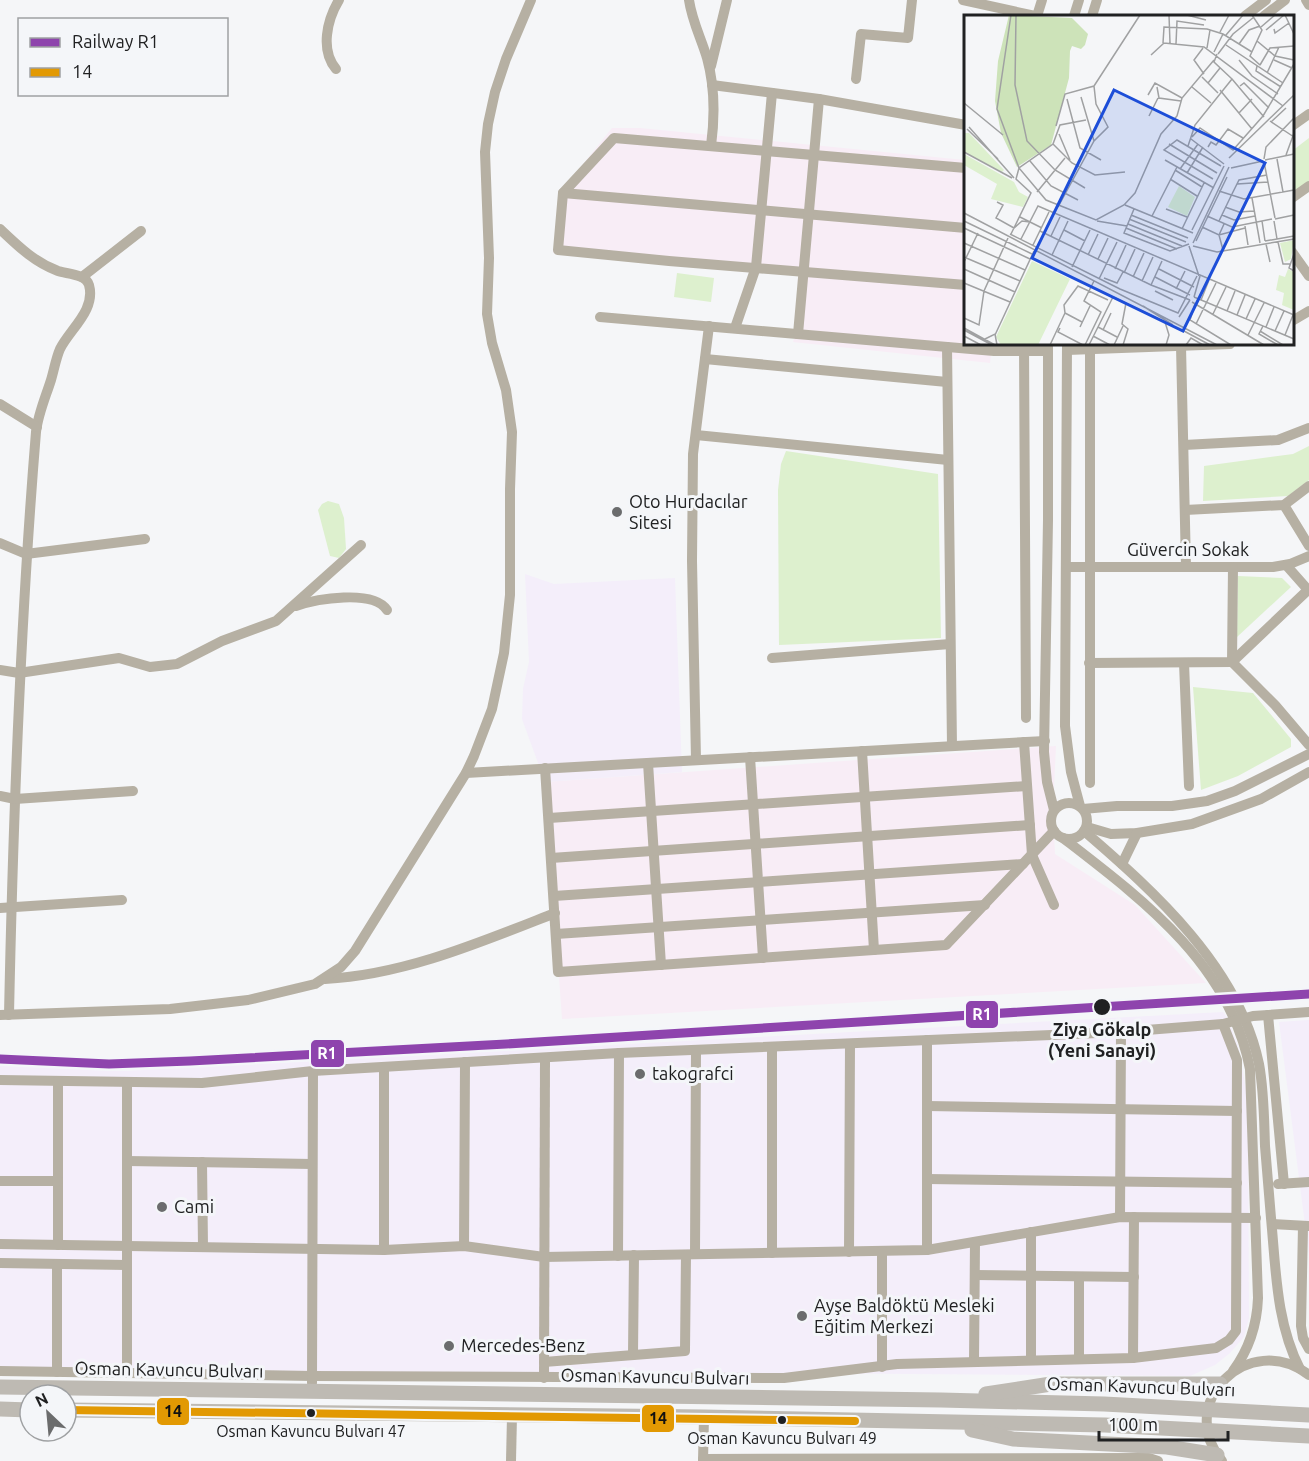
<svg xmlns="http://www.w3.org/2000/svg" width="1309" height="1461" font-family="Ubuntu,sans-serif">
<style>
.commercial{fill:#f8edf6}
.industrial{fill:#f4eefa}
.green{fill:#ddf0ce}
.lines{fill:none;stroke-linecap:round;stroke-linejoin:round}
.minor{stroke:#b6b0a3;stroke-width:10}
.highway{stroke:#bebab3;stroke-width:15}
.bus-1-casing{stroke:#f4f6f9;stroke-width:12}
.bus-1{stroke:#e29903;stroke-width:8}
.rail-1-casing{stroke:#f4f6f9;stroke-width:14}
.rail-1{stroke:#8e44ad;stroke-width:9}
.poi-dot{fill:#6b6c6d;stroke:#f4f6f9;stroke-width:2}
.stop-dot{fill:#202122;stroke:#f4f6f9;stroke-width:2}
.labels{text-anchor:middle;stroke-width:6;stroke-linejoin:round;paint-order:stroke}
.bus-label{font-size:16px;fill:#202122;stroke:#f4f6f9}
.poi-label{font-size:18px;fill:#202122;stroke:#f4f6f9;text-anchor:start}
.street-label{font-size:18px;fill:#202122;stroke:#f4f6f9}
.stop-label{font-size:18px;font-weight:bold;fill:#202122;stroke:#f4f6f9}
.inset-road{fill:none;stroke:#a0a1a2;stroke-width:1.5}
.view{fill:#1d4ed8;fill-opacity:0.15;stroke:#1d4ed8;stroke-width:3}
.inset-edge{fill:none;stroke:#202122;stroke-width:3}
.line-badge{stroke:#f4f6f9;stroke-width:2}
.badge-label{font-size:16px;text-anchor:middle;font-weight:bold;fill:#fff}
.pale-badge-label{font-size:16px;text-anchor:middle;font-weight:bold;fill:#111}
</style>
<rect width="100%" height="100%" fill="#f5f6f8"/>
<g class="commercial">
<path d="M612,128H640L965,160L966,344H992L990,363L793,342L797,330L798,270L553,253L564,188Z"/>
<path d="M1056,746L1053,811L1055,854L1135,905L1206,983L562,1019L545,782Z"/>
</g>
<g class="industrial">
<path d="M525,574L554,584L675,578L682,772L545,782L522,719L523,689L529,662Z"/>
<path d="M1223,1012L1228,1019L1238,1046L1248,1100L1249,1318L1244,1337L1230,1353L1215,1365L1190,1376L764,1373H0V1065L125,1071Z"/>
<path d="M1309,1020V1256L1279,1022Z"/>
</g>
<g class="green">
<path d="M1309,138V185L1292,196V151Z"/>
<path d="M677,273L714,278L711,302L674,297Z"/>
<path d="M1309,446V480L1288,496L1203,501L1204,466L1293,454Z"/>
<path d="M786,451L938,474L941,638L779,645L778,490L781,464Z"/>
<path d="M328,501L339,504L344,518L346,549L339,558L330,556L318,510L322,504Z"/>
<path d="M1238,576L1282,578L1291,587L1237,637Z"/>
<path d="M1193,687L1253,693L1291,739V747L1238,776L1201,790Z"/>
</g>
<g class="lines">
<g class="minor">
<path d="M689,0C692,21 701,38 707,58C715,87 715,116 711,146"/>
<path d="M963,0L1035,16"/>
<path d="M1306,0L1309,5"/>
<path d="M1037,16L1042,0"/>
<path d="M1074,16L1079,0"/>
<path d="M1092,16L1097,0"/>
<path d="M1245,16L1266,0"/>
<path d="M1264,16L1285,0"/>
<path d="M711,66L727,0"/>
<path d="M336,69C320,50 327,20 339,0"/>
<path d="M856,79L861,34L908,38L912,0"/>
<path d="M712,85L819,99L966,125"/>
<path d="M1292,126L1309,114"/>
<path d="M966,168L614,138L563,193L558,250L669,261L966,285"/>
<path d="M563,193L966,228"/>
<path d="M1292,198L1309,186"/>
<path d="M0,229C18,246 34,262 58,271C67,274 86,274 89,285C96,310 70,329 60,349C56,358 54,370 51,380C46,396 38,414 36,432C20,626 13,820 9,1015"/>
<path d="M1292,252L1309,276"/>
<path d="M82,277L141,231"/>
<path d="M600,317L994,351H1048"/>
<path d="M1292,321L1309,311"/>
<path d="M735,328L756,267L772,93"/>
<path d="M798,334L819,99"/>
<path d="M1024,344L1026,718"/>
<path d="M1048,344V520L1044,752L1047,782L1054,810"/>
<path d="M1067,344L1065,726L1071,772L1080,806"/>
<path d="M1090,344V783"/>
<path d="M1181,346L1186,567"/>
<path d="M947,347L952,746"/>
<path d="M1067,350L1230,344"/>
<path d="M705,359L947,382"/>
<path d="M0,404L37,427"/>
<path d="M696,435L948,460"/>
<path d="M1184,445L1278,440L1309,428"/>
<path d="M1284,505L1309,546"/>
<path d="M1185,510L1284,505L1309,486"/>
<path d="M0,543L26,554L145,539"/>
<path d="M1286,565L1309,591"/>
<path d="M1066,567H1273L1290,564L1309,556"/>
<path d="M1233,567L1232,662L1275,705L1309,745"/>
<path d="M296,606C316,599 373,589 387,610"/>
<path d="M772,658L950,644"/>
<path d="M1089,663L1232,662L1309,589"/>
<path d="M1184,663L1189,786"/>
<path d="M0,670L19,673L119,658L150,667L177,664L222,641L276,621L361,545"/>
<path d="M1024,742L1032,855L1054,905"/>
<path d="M862,751L874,950"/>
<path d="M750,757L763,958"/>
<path d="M696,760L692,561L693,454L709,326"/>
<path d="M648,763L661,965"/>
<path d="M545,768L558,972L946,945L1054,831"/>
<path d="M466,773L1045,741"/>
<path d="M0,796L15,799L133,791"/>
<circle cx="1069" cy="821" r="18"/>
<path d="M1083,809L1117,806H1172L1207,801L1235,791L1309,754"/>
<path d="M549,818L1027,786"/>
<path d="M1087,827L1111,834L1137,833L1192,824L1261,799L1309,772"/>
<path d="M1084,831C1155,892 1239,968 1259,1064C1264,1091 1264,1118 1265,1146C1267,1170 1269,1194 1271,1218C1276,1270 1276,1322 1300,1369"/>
<path d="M1063,838C1142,899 1230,964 1250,1069L1258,1298C1257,1325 1250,1348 1233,1371"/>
<path d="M551,858L1030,825"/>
<path d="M1122,864L1137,833"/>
<path d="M554,896L1023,864"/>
<path d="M0,908L122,900"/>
<path d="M556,934L985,905"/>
<path d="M325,979C404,975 481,942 555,913"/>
<path d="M0,1015L170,1009L248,1000L315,984L341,967L355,951L466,773L474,756L492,709L504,653L510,595V489L512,432L506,390L492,343L487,314L489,258L485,152L488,124L495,92L506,59L531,0"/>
<path d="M1268,1015L1284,1184"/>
<path d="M384,1067V1250"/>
<path d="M0,1080L202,1083L313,1071L619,1053L1121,1032L1223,1024L1253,1016L1309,1012"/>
<path d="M58,1081V1245"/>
<path d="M927,1106L1237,1111"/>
<path d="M127,1161L312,1164"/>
<path d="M202,1162L203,1247"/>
<path d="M927,1179L1237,1183"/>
<path d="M0,1181H58"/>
<path d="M1278,1184L1309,1182"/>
<path d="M1120,1217L1121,1032"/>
<path d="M1272,1224L1308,1226"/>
<path d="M1303,1226L1301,1326L1303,1338L1309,1349"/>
<path d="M0,1244L384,1250L464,1246L544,1257L927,1250L1120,1217L1256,1218"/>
<path d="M464,1246L465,1062"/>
<path d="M927,1250V1040"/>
<path d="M849,1252L850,1044"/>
<path d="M772,1253V1047"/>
<path d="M695,1254L696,1050"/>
<path d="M618,1256L619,1053"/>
<path d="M0,1263L127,1265"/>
<path d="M975,1275L1134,1277"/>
<path d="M633,1355L634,1255"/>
<path d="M1133,1358L1134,1217"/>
<path d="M1079,1359V1277"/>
<path d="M1031,1360V1232"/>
<path d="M544,1362L685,1351L686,1255"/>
<path d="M974,1362L975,1242"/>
<path d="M882,1367V1251"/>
<path d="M0,1371L312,1376L784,1378L897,1364L1133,1358L1216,1348L1229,1340L1236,1331L1237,1060L1223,1024"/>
<path d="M57,1372V1264"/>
<path d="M127,1373V1082"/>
<path d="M544,1378L545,1058"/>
<path d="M312,1383L313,1071"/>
<path d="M703,1459L1149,1458L1158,1461"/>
<path d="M511,1461L512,1416"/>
<path d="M703,1461L704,1417"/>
<path d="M1222,1461C1174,1403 1249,1329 1309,1375"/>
</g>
<g class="highway">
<path d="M0,1387L941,1400L1104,1404L1309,1415"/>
<path d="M986,1394L1051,1384H1220"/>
<path d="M0,1409L30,1410"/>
<path d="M66,1410L704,1417L1105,1425L1309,1436"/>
<path d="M972,1430L1013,1439L1167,1447L1217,1455"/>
</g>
<defs>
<path id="bus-1" d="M66,1410L855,1421"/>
</defs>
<use href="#bus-1" class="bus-1-casing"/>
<use href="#bus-1" class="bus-1"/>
<defs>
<path id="rail-1" d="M0,1059L109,1064L190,1061L506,1044L1309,994"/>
</defs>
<use href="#rail-1" class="rail-1-casing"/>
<use href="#rail-1" class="rail-1"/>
</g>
<g class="poi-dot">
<circle cx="617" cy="512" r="6"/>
<circle cx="640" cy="1074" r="6"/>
<circle cx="162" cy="1207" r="6"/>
<circle cx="802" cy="1316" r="6"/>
<circle cx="449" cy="1346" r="6"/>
</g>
<g class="stop-dot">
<circle cx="1102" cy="1007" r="9"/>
<circle cx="311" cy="1413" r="5"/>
<circle cx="782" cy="1420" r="5"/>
</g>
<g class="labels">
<g class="bus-label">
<text x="311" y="1437">Osman Kavuncu Bulvarı 47</text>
<text x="782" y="1444">Osman Kavuncu Bulvarı 49</text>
</g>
<g class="poi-label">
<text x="629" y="508">Oto Hurdacılar<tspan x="629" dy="21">Sitesi</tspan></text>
<text x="652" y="1080">takografci</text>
<text x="174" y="1213">Cami</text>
<text x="814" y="1312">Ayşe Baldöktü Mesleki<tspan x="814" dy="21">Eğitim Merkezi</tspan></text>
<text x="461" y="1352">Mercedes-Benz</text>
</g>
<g class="street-label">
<text x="1188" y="556">Güvercin Sokak</text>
<text transform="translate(169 1370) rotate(1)" y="6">Osman Kavuncu Bulvarı</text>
<text transform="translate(655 1377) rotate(1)" y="6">Osman Kavuncu Bulvarı</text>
<text transform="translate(1141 1387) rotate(2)" y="6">Osman Kavuncu Bulvarı</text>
</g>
<g class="stop-label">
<text x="1102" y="1036">Ziya Gökalp<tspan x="1102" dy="21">(Yeni Sanayi)</tspan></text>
</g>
</g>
<g transform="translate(964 15)">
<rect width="330" height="330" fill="#f5f6f8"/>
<path d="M0,118H5L40,155L38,157L0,137ZM0,139L50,167L55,177L64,182L59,192L27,184L33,169L0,150ZM215,171L231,182L223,201L204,192ZM330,225L327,244L321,247L316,228ZM68,246L106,264L74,330H37L32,322ZM324,254L330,257V295L318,290L320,278L312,275L315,260L321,262Z" fill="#ddf0ce"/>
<path d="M45,0L108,3L124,19L121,30L117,34L108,31L106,36L105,63L87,130L53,152L37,118L31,86L34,46Z" fill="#cde3b9"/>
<path class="inset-road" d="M47,0L33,94L55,153L52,164L67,178L47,219M52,0L51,70L63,126L91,155L121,173M205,0L206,28M223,0L242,5M288,0L298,15L286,41L296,50M321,0L330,19M297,12L311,0M310,14L311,18L325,8M302,15L320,0M256,17L265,0M262,20L279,0M293,26L311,41L330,45M199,28L200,12L243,14L259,19L288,37M212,29L213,6L240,10M275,29L285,15L296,11M262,30L319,68M239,33L230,45L240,59M243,33L246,15M250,37L259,19M254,39L269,19L290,2M187,40L200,28L240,32L319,91M275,45L288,61L314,79M310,45L328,53M296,50L306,33L330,31M293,51L292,56L317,72M303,58L315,32M238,62L254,78M268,64L300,102M244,68L256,53M276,71L280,68L305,93M193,72L195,83L217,86M228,72L247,88M256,75L288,114M184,80L191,68L218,83M117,82L130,126M103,84L116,133L137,145M0,88L39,120M275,98L288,84M185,101L194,83M122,105L96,110L89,129L55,153L82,185L132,205L160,190L171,178L197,119L213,101L218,83L250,45M306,106L330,122M307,107L322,93M92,111L101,79L130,71L176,0M5,112L50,163M3,114L34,144M95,119L106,145M228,122L236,113L269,135L299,101L330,49M227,124L260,149M89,129L108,148L131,160L161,157M205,129L253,158M224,131L231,110L268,64L250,47L253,39M244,132L247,127L252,130L264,114L279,123M0,137L48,163M322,140L330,118M265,143L330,80M300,144L302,132L330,103M313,144L319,177M201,145L250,173M301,145L330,139M66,146L87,171L114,185M300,147L311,203M267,153L299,146M216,154L234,129M211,155L238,172M223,158L239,132M206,164L233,181M249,164L200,135L213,125L257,151M273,169L304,167M255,176L280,184L330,175M73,177L101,143M267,181L275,165L303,160M288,183L296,228M33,187L39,190L32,203L50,213L58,206L66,207M161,190L229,218M94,192L130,126L144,112L132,89L130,71M261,192L275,197L290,196M170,194L160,218L206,236L225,229M202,194L223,202M0,198L253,330M167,200L224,223M258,200L270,205L291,201M188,201L213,152M243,201L268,212L308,204M56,202L78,213M165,204L222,227M311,204L330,200M0,206L68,239M133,206L163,211M255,206L267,181M298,206L301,226M310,206L313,224M164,209L218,231M281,211L284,230M238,212L255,220L281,213M0,213L66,244M162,213L213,234M218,214L240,168M100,215L121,226M228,215L260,151M76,216L187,270L226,285M46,219L156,274L214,298L233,261M87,221L96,202M57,224L74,191L330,300M232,226L263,162M301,226L330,221M314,227L319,249H326M0,228L61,255M229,228L265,152M302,229L306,247M69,230L85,197M225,231L235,261M229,231L253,237L330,224M259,235L255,220L260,209M330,239L325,253L330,256M88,240L104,206M124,240L134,219M0,242L56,266M134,244L144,223M0,247L14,218M108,252L126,215M0,254L51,277M151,254L162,230M195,254L230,272M160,258L171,234M169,262L180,238M191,262L226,280M140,263L153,268L159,257M135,264L153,227M178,266L189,242M0,268L46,287M187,270L198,246M212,274L221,256M191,276L209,285M149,282L201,307L205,320L202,330M230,282L330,324M230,282L236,261M237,285L245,265M228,287L300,330M231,289L226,305L267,330M179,291L209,310M263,296L271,276M101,298L118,307M249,299L262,272M273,300L281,280M215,302L226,285M0,303L15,310L20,276L44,223M282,304L291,284M232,309L252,268M299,311L295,319L314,330M116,312L126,291M134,312L153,322M302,312L310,292M0,313L31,330M96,313L94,317L119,330M0,315L28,330M139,315L147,298M220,316L246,330M296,316L319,330M311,316L320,296M31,320L70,236M284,320L300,288M321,320L329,300M0,321L17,330M129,321L146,330M21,324L31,319L33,330M86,330L101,298L100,290L114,271L144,285M121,330L137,297L120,286L130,266M125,330L149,282M150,330L159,311M159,330L164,314L158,309L162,288M222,330L227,323L239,330"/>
<path class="view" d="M150,75L301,148L219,316L68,243Z"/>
<rect width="330" height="330" class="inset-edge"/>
</g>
<g class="line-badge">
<rect x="965" y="1000" width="34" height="29" rx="6" fill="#8e44ad"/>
<rect x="310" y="1039" width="35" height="29" rx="6" fill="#8e44ad"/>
<rect x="156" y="1397" width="34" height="29" rx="6" fill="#e29903"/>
<rect x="641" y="1404" width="34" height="29" rx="6" fill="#e29903"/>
</g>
<g class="badge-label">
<text x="982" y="1020">R1</text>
<text x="327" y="1059">R1</text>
</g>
<g class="pale-badge-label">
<text x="173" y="1417">14</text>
<text x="658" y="1424">14</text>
</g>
<rect x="18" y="18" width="210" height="78" fill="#f4f6f9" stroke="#9fa1a3" stroke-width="1.5"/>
<rect x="30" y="38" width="30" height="9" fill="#8e44ad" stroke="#9fa1a3" stroke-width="1.5"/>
<text x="72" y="48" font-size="18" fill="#202122">Railway R1</text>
<rect x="30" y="68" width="30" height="9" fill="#e29903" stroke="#9fa1a3" stroke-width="1.5"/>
<text x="72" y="78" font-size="18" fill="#202122">14</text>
<g transform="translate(48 1413) rotate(334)"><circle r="28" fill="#f4f6f9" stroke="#9fa1a3" stroke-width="1.5"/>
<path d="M0-4.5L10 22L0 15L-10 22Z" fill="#6b6c6d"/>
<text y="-9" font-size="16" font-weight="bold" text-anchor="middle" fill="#202122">N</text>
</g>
<path d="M1099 1431v9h129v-9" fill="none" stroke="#202122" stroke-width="3"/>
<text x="1108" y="1431" font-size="18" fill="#202122" stroke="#f4f6f9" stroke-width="4.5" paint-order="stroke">100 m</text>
</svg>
